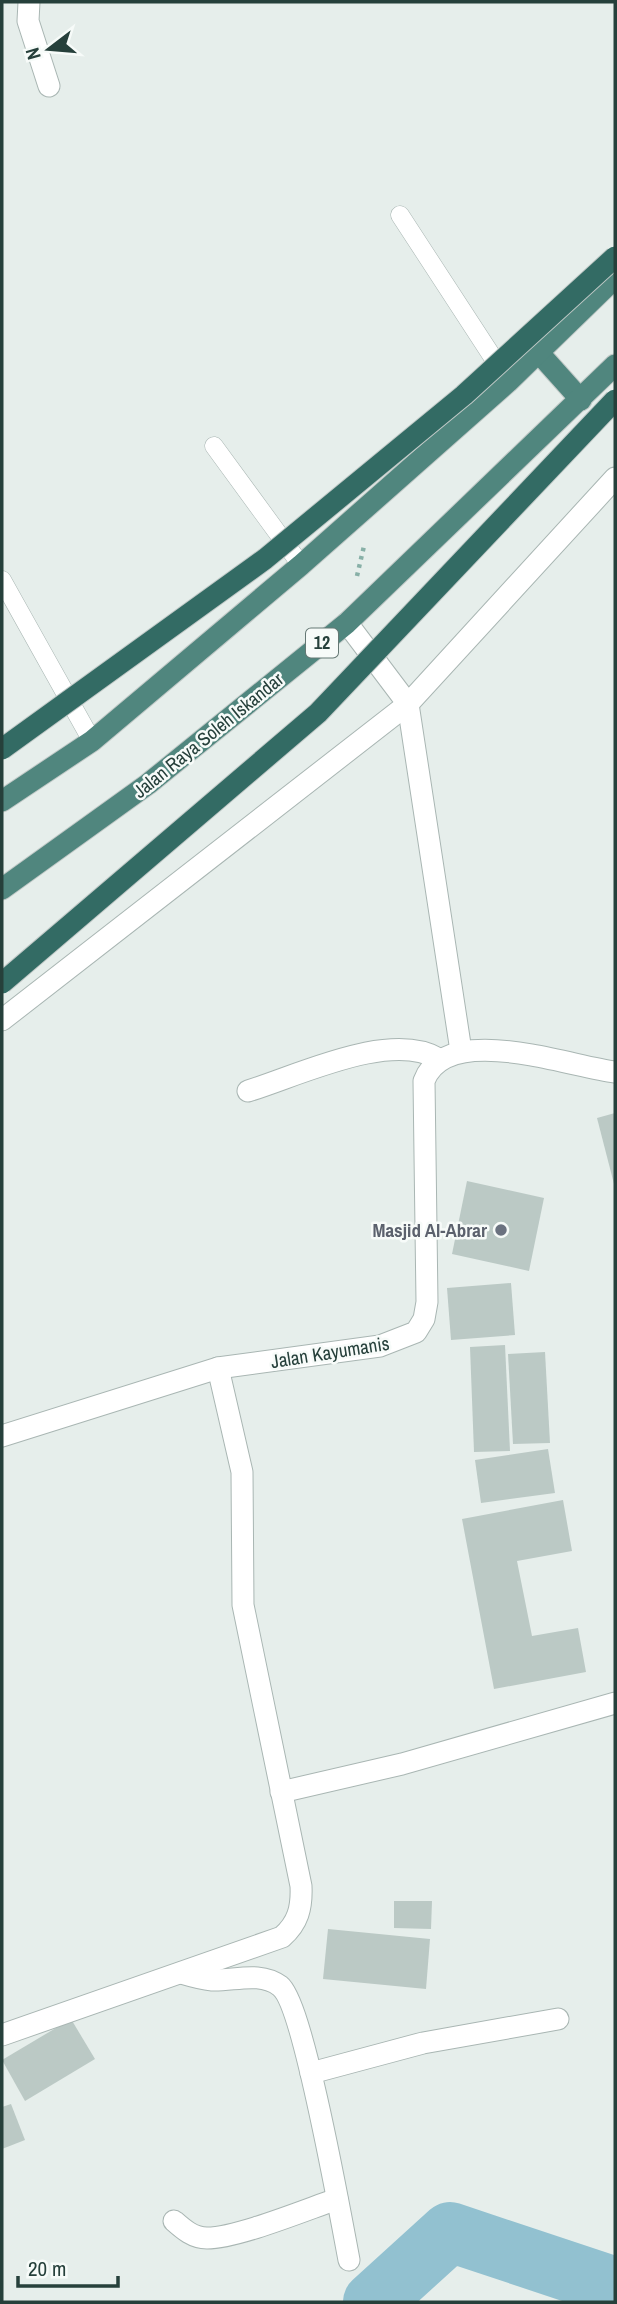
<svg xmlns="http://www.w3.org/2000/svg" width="617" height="2304" font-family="'Archivo Narrow',sans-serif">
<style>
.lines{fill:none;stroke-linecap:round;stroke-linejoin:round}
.river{stroke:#92c1d0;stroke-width:60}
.building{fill:#bbc9c5}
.service-casing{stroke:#a9b6b3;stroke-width:19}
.minor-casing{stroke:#a9b6b3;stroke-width:23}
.trunk-casing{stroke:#c2cac8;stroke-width:23}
.path{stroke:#88b0a7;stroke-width:4.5;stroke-dasharray:3.5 5;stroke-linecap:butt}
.service{stroke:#fff;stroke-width:18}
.minor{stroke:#fff;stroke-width:21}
.trunk{stroke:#50867e;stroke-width:21}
.motorway-bridge-casing{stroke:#c2cac8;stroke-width:23;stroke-linecap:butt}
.motorway-bridge{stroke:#336b64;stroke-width:21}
.worship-dot{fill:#6b7280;stroke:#f7fbf9;stroke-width:2.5}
.labels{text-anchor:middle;stroke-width:5;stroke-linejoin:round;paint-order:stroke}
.shield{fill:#f7fbf9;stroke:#657874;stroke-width:2}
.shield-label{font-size:18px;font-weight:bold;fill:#26403b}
.street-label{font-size:19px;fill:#26403b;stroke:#f7fbf9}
.worship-label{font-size:19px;font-weight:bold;fill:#5b616d;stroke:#f7fbf9;text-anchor:end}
</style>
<rect width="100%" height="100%" fill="#e6eeeb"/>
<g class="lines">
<path class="river" d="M373,2302L450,2232L615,2287"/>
</g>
<g class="building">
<path d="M615,1113V1184H614L597,1118Z"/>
<path d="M467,1181L544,1198L529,1271L452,1254Z"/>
<path d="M511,1283L515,1335L451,1340L447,1288Z"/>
<path d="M505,1345L510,1451L474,1452L470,1347Z"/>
<path d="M545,1352L550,1443L513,1444L508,1354Z"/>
<path d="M548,1449L555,1493L481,1503L475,1460Z"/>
<path d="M563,1500L572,1551L517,1561L532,1636L578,1628L586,1672L494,1689L462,1519Z"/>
<path d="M394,1901H432L431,1929L394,1928Z"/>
<path d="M328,1929L430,1939L426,1989L323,1979Z"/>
<path d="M71,2019L95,2059L25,2101L2,2060Z"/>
<path d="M11,2104L25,2140L2,2149V2107Z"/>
</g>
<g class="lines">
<defs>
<g id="service">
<path d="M400,215L505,376"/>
<path d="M214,446L301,565"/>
<path d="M2,580L92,741"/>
</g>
<g id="minor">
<path d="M29,2L28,21L49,86"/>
<path d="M347,623L408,704L461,1051"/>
<path d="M2,1020L408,704L615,478"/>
<path d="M248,1091C300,1075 391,1030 439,1059"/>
<path d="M2,1436L218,1368L380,1346L416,1332L424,1319L427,1302L424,1081C446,1021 567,1066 615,1072"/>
<path d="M281,1792L402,1764L615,1703"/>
<path d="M181,1973C191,1976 201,1979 212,1980C234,1981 260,1971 280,1986C303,2004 341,2218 349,2260"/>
<path d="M2,2035L282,1937C298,1923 302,1908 301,1886L243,1605L242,1472L218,1368"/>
<path d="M311,2073L423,2043L558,2019"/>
<path d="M174,2221C183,2229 193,2238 207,2238C237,2238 305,2210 337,2199"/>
</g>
<g id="trunk">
<path d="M539,353L581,400"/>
<path d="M2,801L92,741L301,565L508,382L615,278"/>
<path d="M2,889L148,784L347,623L615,365"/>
</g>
</defs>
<use href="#service" class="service-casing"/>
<use href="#minor" class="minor-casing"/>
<use href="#trunk" class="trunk-casing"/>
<path class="path" d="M357,576L364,546"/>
<use href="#service" class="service"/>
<use href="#minor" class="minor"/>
<use href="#trunk" class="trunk"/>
<defs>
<g id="motorway-bridge">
<path d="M2,749L265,559L464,395L615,257"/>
<path d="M2,983L318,713L615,400"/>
</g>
</defs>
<use href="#motorway-bridge" class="motorway-bridge-casing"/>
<use href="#motorway-bridge" class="motorway-bridge"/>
</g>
<circle class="worship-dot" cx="501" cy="1230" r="7"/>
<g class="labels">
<rect class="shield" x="306" y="628.5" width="32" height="29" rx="5"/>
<g class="shield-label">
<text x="322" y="649">12</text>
</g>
<g class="street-label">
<text transform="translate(208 735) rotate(-39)" y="7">Jalan Raya Soleh Iskandar</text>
<text transform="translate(330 1352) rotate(-9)" y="7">Jalan Kayumanis</text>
</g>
<g class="worship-label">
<text x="487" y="1237">Masjid Al-Abrar</text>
</g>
</g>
<rect width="617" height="2304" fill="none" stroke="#26403b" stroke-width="7"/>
<g transform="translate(49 49) rotate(254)" stroke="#f7fbf9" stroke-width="5" paint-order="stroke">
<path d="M0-5L12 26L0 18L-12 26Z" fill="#26403b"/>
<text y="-10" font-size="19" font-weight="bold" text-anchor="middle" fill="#26403b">N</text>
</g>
<path d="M18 2276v10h100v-10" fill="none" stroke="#26403b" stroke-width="3.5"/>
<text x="28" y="2276" font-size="21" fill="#26403b" stroke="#f7fbf9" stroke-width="5" paint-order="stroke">20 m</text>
</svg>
